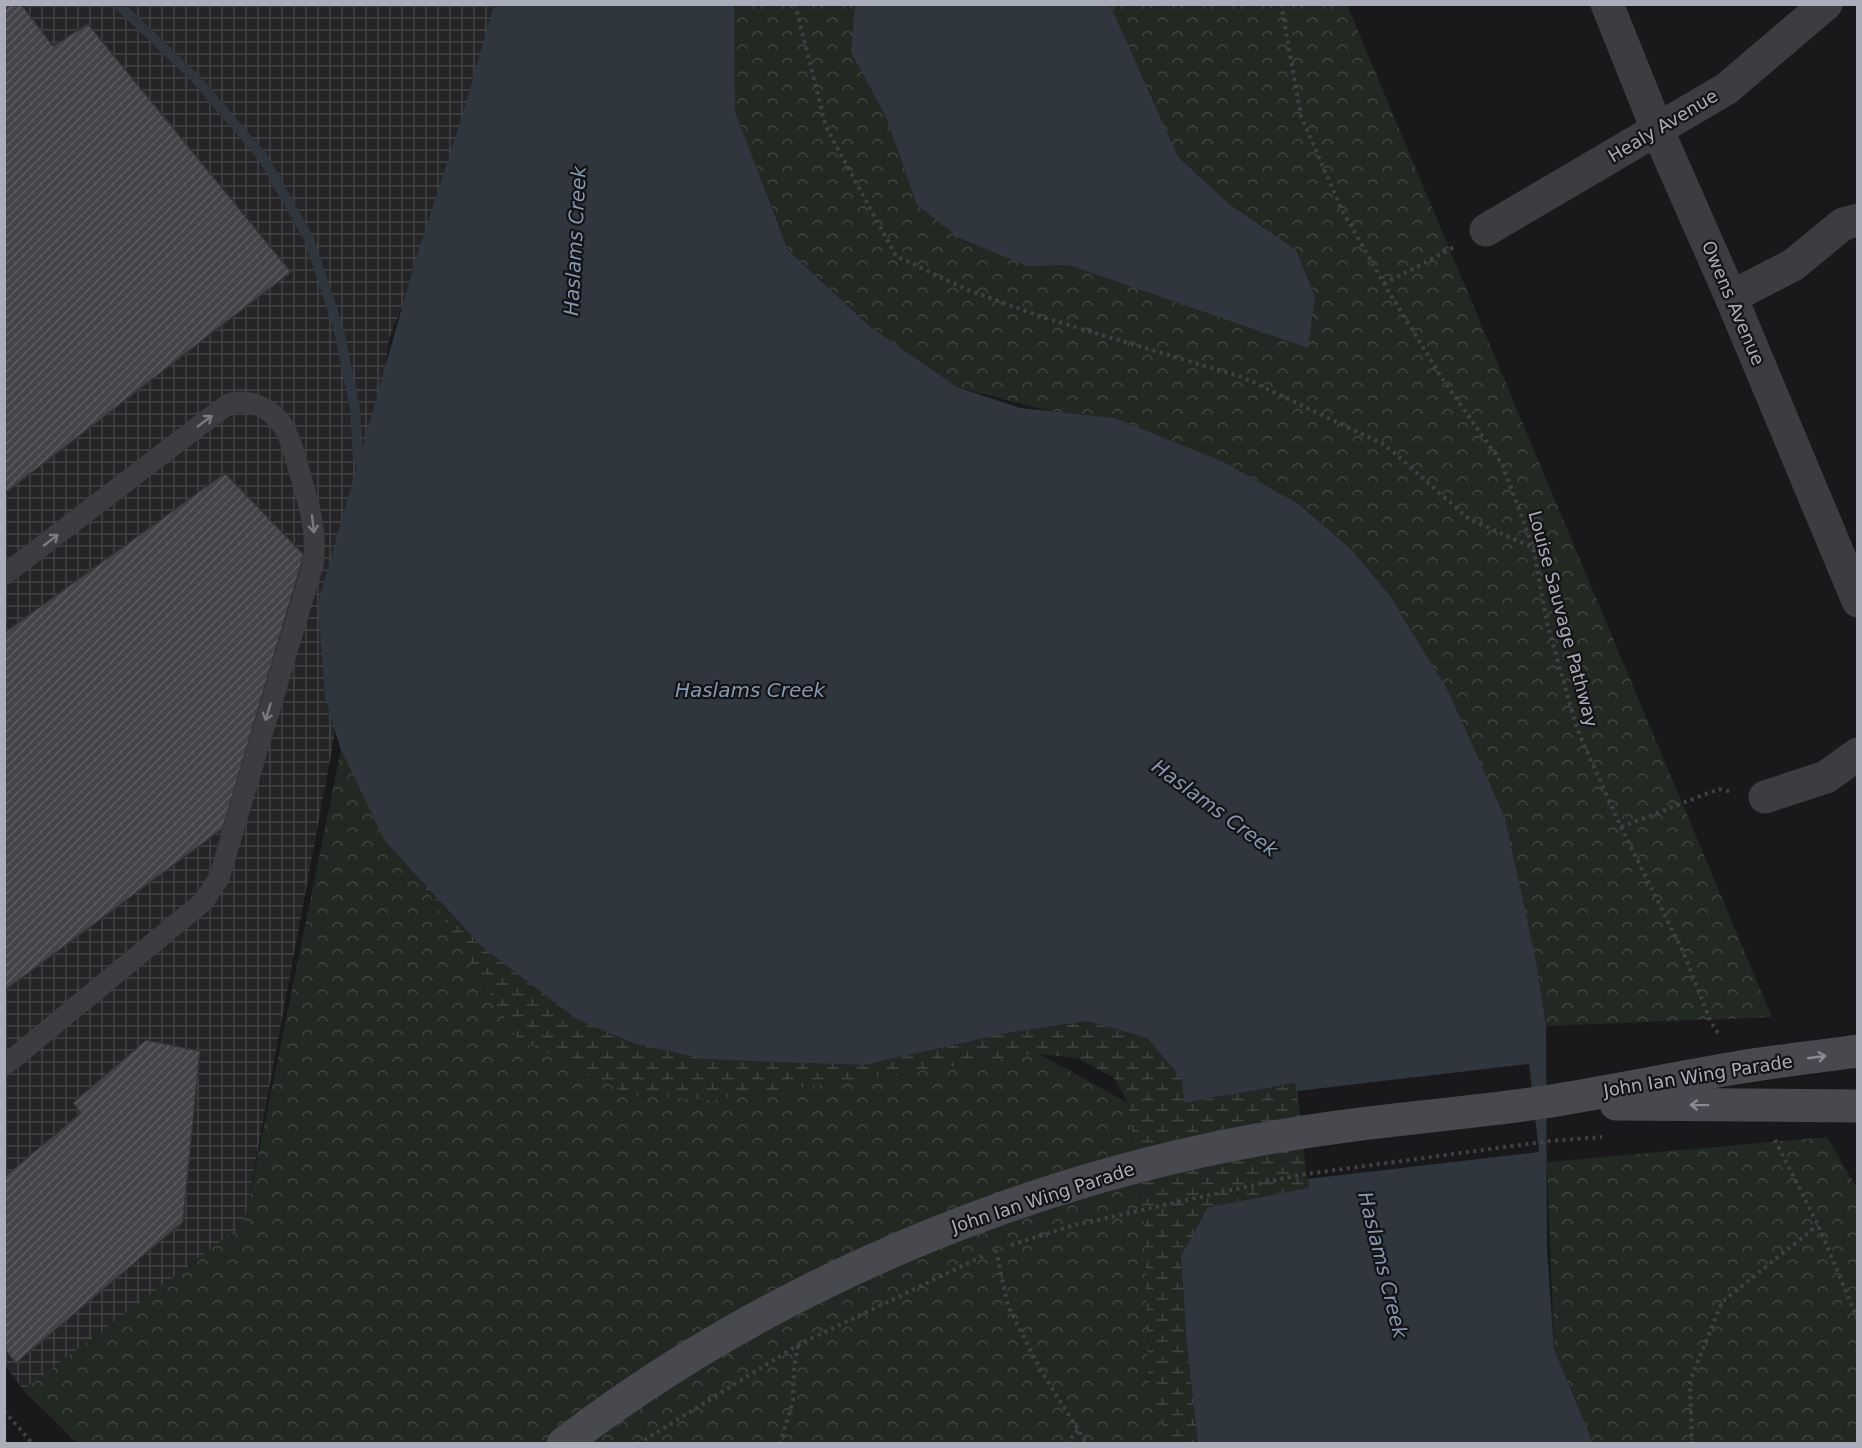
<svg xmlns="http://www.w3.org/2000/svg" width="1862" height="1448" font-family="'DejaVu Sans',sans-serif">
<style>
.industrial{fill:url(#industrial-grid)}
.wetland{fill:url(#wetland-marsh)}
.park{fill:url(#park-crowns)}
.water{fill:#2f363e}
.pier{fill:#19191b}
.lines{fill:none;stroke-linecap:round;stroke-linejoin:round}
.stream{stroke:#2f363e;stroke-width:10}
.building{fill:url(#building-hatch);stroke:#333337;stroke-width:1.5}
.path{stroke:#404146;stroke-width:4;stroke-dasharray:3 4.5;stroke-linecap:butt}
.lane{stroke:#3c3c41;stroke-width:21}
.street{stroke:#3c3c41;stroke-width:33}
.secondary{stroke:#48494f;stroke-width:33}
.oneway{stroke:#797b84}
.oneway2{stroke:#888b95}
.labels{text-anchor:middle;stroke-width:4.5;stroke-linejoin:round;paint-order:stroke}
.street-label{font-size:18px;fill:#abaeba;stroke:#141316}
.water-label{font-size:20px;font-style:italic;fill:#8499b3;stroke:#141316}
</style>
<defs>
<pattern id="industrial-grid" width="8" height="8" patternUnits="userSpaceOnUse" patternTransform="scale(1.5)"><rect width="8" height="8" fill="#252528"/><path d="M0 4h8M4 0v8" fill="none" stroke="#424245"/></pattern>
<pattern id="wetland-marsh" width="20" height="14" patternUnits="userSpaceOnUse" patternTransform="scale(1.5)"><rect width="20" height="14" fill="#212922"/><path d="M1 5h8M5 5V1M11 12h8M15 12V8" fill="none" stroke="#3f4640"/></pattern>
<pattern id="park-crowns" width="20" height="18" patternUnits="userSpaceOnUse" patternTransform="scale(1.5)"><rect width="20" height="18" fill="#212922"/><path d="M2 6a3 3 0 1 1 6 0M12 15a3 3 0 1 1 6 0" fill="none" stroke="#3f4640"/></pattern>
<pattern id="building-hatch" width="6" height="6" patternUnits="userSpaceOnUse" patternTransform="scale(1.5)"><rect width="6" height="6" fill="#434348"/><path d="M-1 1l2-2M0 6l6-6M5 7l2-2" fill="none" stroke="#5b5c60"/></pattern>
</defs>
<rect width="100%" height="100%" fill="#19191b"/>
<path class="industrial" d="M5,5H502L466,147L389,339L349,657L244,1224L23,1390L5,1365Z"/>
<path class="wetland" d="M385,841L481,946L576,1019L1007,1033L1087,1021L1147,1038L1182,1079L1185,1103L1295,1083L1310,1188L1208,1207L1187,1346L1198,1443H1163L1148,1378L1145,1231L1128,1103L1114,1078L1077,1058L1039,1054L714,1100L632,1096L567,1073L517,1038Z"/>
<g class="park">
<path d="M734,5H1347L1772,1017L1546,1026L1537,966L1351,549L1297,503L1224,462L1115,418L1049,411L957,387L868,325L788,250L735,111Z"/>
<path d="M341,750L517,1038L632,1096L714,1100L1039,1054L1128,1103L1145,1231L1148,1378L1168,1443L78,1444L23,1390L244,1224Z"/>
<path d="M1827,1137L1857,1188V1443H1593L1554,1349L1547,1162Z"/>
</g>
<g class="water">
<path d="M494,5H734L735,111L788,250L868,325L957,387L1020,408L1115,418L1224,462L1297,503L1351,549L1390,596L1449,693L1505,818L1537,966L1546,1026L1547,1248L1554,1349L1593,1443H1198L1187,1346L1181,1256L1208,1207L1309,1188L1295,1083L1184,1103L1182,1079L1147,1038L1087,1021L1007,1033L864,1065L705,1059L636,1044L576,1019L481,946L385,841L341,750L325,698L318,603L417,255L461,120Z"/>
<path d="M855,5H1110L1178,157L1229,204L1296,250L1315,297L1308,348L1069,265L1027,266L960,238L917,205L886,117L851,52Z"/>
</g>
<path class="pier" d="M1529,1064L1539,1152L1307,1179L1297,1091Z"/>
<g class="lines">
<path class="stream" d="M118,4L197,80L262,156L309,239L339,330L355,409L358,458L364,469"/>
</g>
<g class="building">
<path d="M4,4H21L53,46L88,24L291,272L4,494Z"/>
<path d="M225,473L304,555L223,828L4,991V633Z"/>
<path d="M146,1040L200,1051L183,1222L16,1363L4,1349V1177L81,1113L73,1103Z"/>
</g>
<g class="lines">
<g class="path">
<path d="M795,4L826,127L896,256L968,290L1045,318L1242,377L1385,445L1469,519L1532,547"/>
<path d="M1281,4L1301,116L1342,210L1384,284L1442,378L1502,464L1533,547L1547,623L1577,729L1621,827L1684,954L1710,1020L1719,1035"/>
<path d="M1384,284L1456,246"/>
<path d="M1621,827L1719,789L1733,792"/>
<path d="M1775,1140L1818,1225L1858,1320"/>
<path d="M1011,1245L1075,1225L1299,1175L1549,1141L1602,1137"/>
<path d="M996,1250L1008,1306L1040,1369L1087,1444"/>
<path d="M4,1411L33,1444"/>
<path d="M638,1444L798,1345L985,1255"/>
<path d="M780,1444L793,1401L794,1369L798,1346"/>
<path d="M1066,1444L1078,1430"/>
<path d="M1692,1444L1690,1381L1722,1302L1818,1225"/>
</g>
<path class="lane" d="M4,575L212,416C218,412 225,406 231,403C237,401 248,402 254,404C288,416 291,443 300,474C309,504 318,533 313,565L219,878L204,901L4,1066"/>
<g class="street">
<path d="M1607,4L1657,129L1731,297L1858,601"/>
<path d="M1486,230L1726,89L1826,4"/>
<path d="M1731,297L1793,265L1843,224L1858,220"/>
<path d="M1765,797L1826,777L1858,754"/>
</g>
<g class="secondary">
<path d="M1616,1104L1858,1106"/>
<path d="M563,1444C773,1283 1032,1176 1292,1134C1373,1120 1456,1115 1538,1103C1604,1093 1669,1079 1735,1068C1775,1061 1817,1057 1858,1051"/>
</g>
</g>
<defs><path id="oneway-shaft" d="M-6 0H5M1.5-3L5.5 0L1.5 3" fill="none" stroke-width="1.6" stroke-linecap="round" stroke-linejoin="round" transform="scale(1.5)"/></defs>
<g class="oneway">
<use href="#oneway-shaft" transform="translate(205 421) rotate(-37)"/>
<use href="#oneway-shaft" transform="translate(313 524) rotate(83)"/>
<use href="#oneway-shaft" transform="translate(51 540) rotate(-38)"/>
<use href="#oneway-shaft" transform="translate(268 712) rotate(107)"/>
</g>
<g class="oneway2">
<use href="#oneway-shaft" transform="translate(1817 1057) rotate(-8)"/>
<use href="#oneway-shaft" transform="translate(1699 1105) rotate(-179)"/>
</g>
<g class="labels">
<g class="street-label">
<text transform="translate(1663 126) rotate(-31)" y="6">Healy Avenue</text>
<text transform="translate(1733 303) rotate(67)" y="6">Owens Avenue</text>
<text transform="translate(1563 619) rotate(75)" y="6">Louise Sauvage Pathway</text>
<text transform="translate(1698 1076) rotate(-9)" y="6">John Ian Wing Parade</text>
<text transform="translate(1043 1198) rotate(-18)" y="6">John Ian Wing Parade</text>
</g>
<g class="water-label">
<text transform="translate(575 241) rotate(-87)" y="7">Haslams Creek</text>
<text x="750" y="697">Haslams Creek</text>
<text transform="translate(1215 808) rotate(36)" y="7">Haslams Creek</text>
<text transform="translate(1383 1265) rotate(76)" y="7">Haslams Creek</text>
</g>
</g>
<rect width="1862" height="1448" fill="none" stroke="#abaeba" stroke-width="12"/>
</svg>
